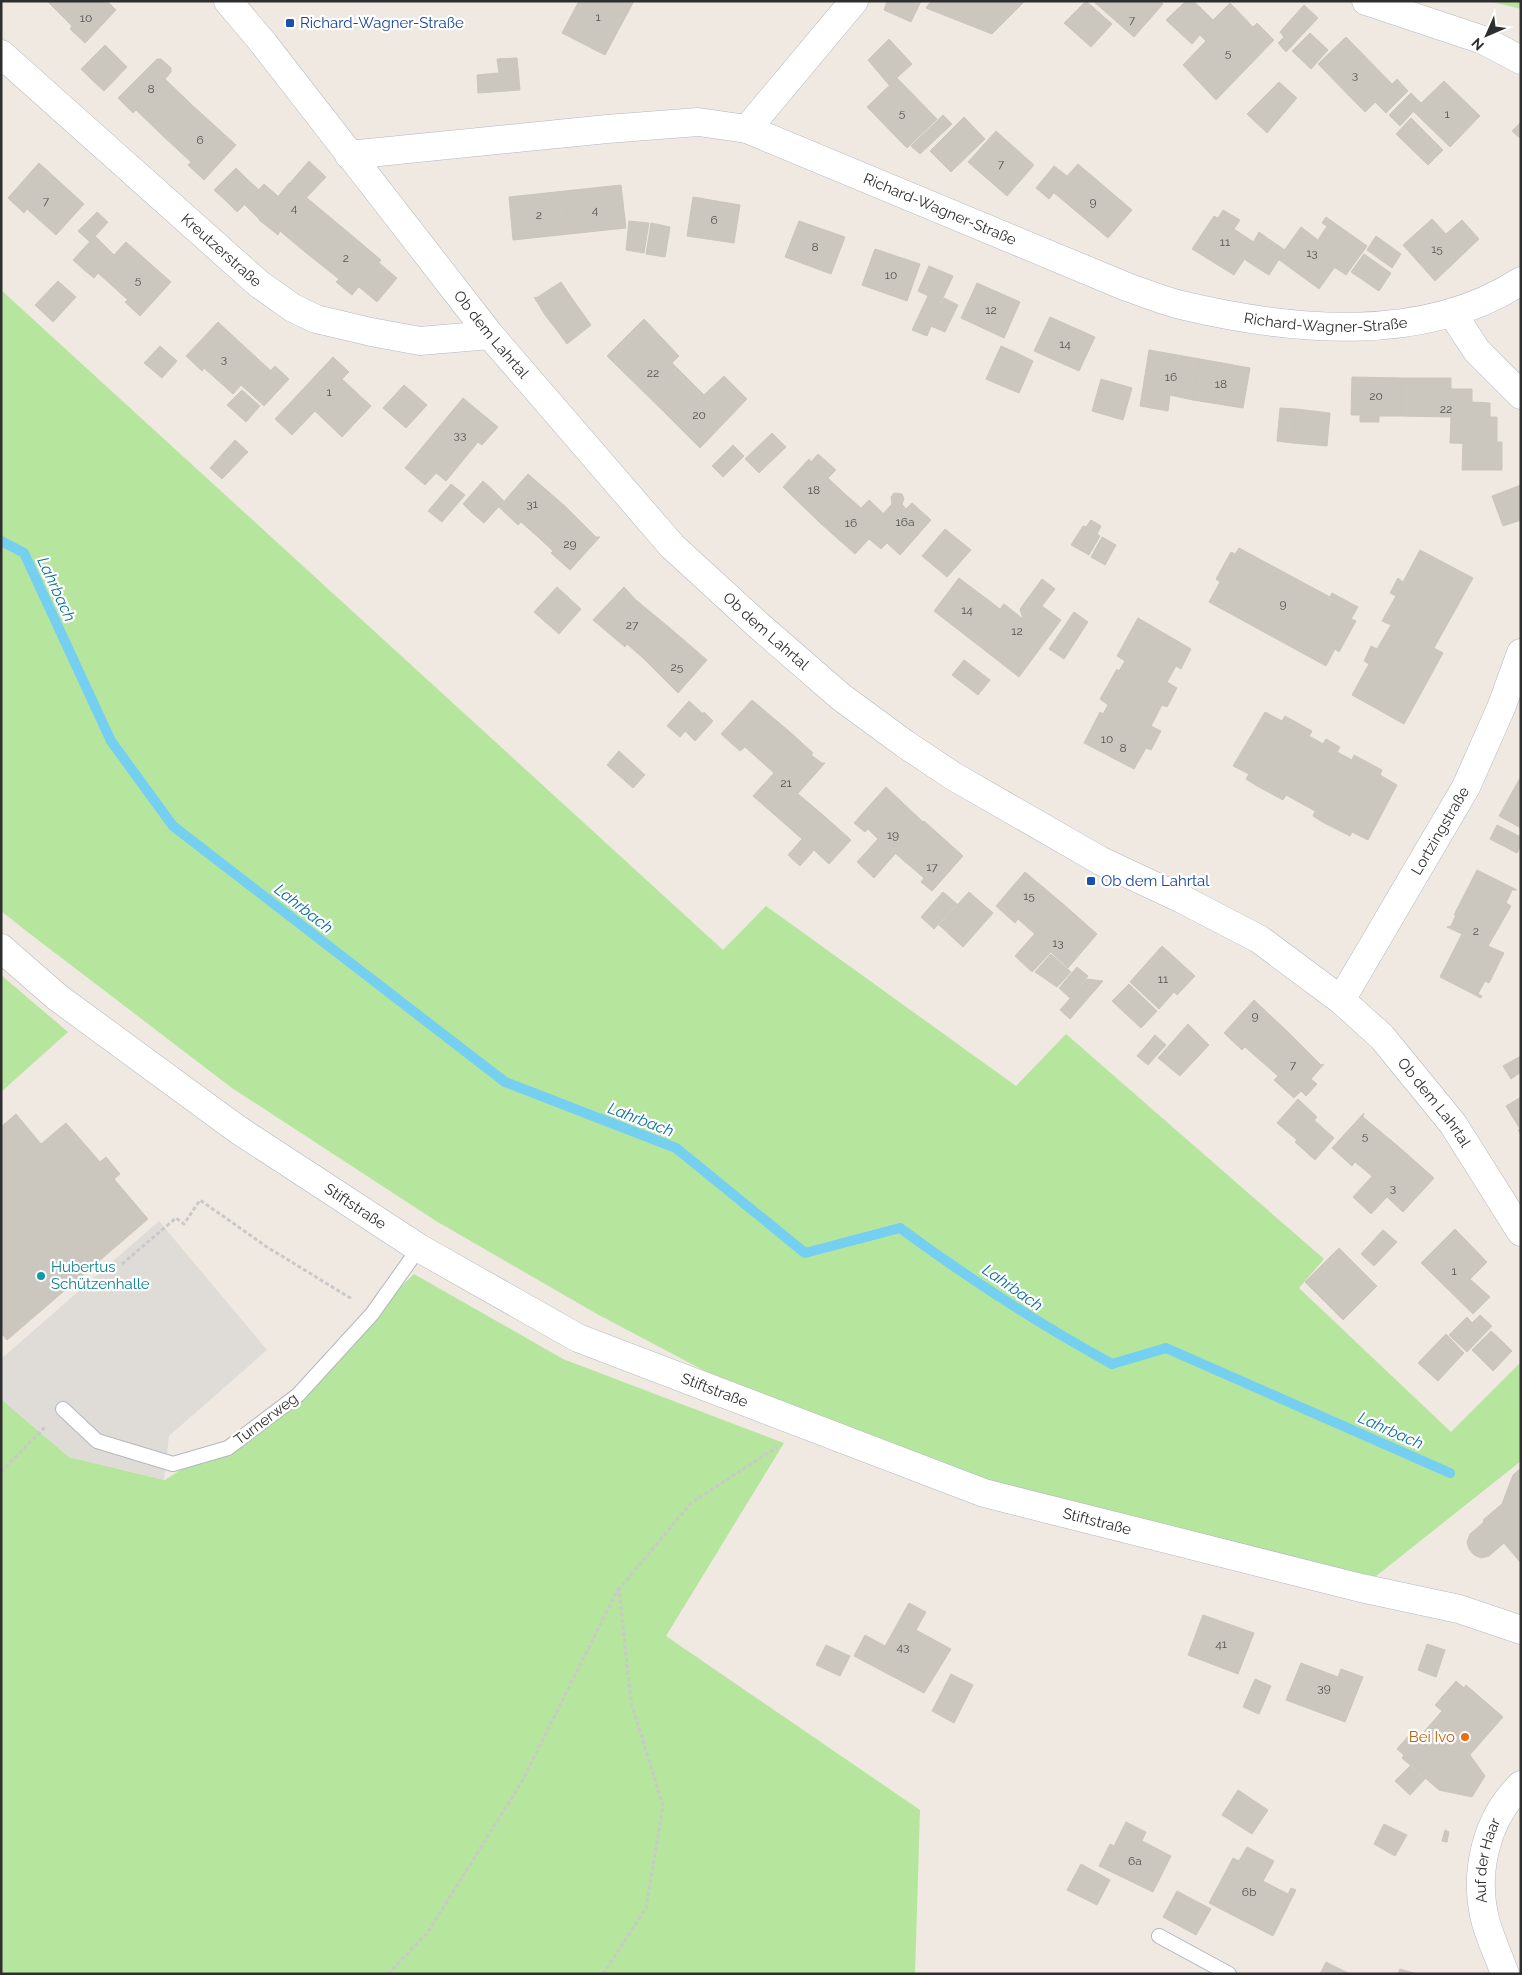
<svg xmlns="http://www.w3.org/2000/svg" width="1522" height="1975" font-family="Raleway,sans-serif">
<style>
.green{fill:#b6e59e}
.plaza{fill:#dfdcd8}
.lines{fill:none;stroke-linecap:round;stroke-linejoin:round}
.stream{stroke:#75cff0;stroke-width:10}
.building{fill:#cbc7bf;stroke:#cbc5ba}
.lane-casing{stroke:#b4b7c1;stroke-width:16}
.street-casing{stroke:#b4b7c1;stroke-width:29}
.path{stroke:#c9c9c9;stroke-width:3;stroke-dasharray:4 2.5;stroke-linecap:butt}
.lane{stroke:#fff;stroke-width:14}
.street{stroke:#fff;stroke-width:28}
.transit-dot{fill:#1a4fb4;stroke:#fff;stroke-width:2}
.culture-dot{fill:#0f9aa8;stroke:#fff;stroke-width:2}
.food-dot{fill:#e8710a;stroke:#fff;stroke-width:2}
.labels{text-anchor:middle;stroke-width:4.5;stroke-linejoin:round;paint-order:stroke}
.number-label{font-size:12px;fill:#555452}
.transit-label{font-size:15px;fill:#164399;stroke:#fff;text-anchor:start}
.street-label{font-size:15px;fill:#2e2e2e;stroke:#fff}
.culture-label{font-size:15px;fill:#0d838f;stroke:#fff;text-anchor:start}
.food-label{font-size:15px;fill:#c56008;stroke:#fff;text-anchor:end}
.water-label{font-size:16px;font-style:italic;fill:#0d6fa3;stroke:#fff}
</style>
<rect width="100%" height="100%" fill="#efe9e1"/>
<g class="green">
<path d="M1489,1H1521V9Z"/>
<path d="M1,290L723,950L766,906L1016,1086L1066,1034L1324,1259L1299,1288L1451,1432L1521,1362V1461L1361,1588L984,1493L809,1426L597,1314L436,1221L232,1088L25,930L1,911Z"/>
<path d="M1,975L68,1032L1,1092Z"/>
<path d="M414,1274L563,1359L784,1443L666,1636L920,1810L915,1974H1V1399L69,1457L165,1480L298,1395L372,1314Z"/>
</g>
<path class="plaza" d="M159,1221L267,1350L169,1436L164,1480L69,1457L1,1399V1359Z"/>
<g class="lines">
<path class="stream" d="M1,541L24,553L111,741L173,826L505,1082L676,1148L805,1253L900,1228C968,1278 1037,1323 1112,1364L1166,1348L1450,1473"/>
</g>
<g class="building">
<path d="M47,1H107L116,10L85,43L70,29L72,26Z"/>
<path d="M579,1H634L605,55L562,33Z"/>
<path d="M887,1H921L911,22L884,10Z"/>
<path d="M931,1H1025L992,34L926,8Z"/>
<path d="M1086,1L1112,24L1091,47L1064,23Z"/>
<path d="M1093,1H1160L1163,4L1134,37Z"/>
<path d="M1186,1H1193L1202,9L1179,32L1166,20Z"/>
<path d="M1230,3L1253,27L1257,23L1274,40L1216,100L1183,65L1206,41L1199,34Z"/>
<path d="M1304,5L1318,18L1286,52L1278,43L1284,37L1280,32Z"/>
<path d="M1202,9L1213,20L1192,44L1179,32Z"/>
<path d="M1310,33L1328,50L1311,69L1292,51Z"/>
<path d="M1346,37L1393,85L1365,112L1318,64Z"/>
<path d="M889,39L912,64L889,85L868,60Z"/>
<path d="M105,45L116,56L92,80L81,69Z"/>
<path d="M116,56L127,67L104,91L92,80Z"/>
<path d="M517,58L520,90L478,93L477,75L499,73L497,59Z"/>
<path d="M157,59H161L171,68V72L165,79L192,105L163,136L136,110L133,113L118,98Z"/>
<path d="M897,78L937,119L907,148L867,107Z"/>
<path d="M1397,79L1408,91L1386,113L1375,102Z"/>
<path d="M1444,81L1480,116L1450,147L1413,111Z"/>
<path d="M1279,82L1297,98L1267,133L1247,114Z"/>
<path d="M1411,93L1421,103L1400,126L1389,115Z"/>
<path d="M192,105L236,145L204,180L188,165L191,162L163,136Z"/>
<path d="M943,115L952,124L920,154L911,146Z"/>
<path d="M964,117L985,139L951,172L930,151Z"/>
<path d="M1411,118L1443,150L1428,165L1396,134Z"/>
<path d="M1521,122V139L1512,131Z"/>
<path d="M996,131L1034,165L1007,196L968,162Z"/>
<path d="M309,161L326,177L307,197L290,183Z"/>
<path d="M39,163L84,204L56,235L27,209L24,213L8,198Z"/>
<path d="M1078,164L1132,210L1108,238L1053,192Z"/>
<path d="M1054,166L1067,176L1049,199L1036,188Z"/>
<path d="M236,168L247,179L226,201L214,190Z"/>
<path d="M247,179L259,190L237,212L226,201Z"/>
<path d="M289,183L337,223L310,256L280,231L278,235L259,220Z"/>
<path d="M264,184L279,197L260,220L245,205Z"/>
<path d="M621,185L626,228L569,234L565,191Z"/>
<path d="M565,191L569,234L513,240L509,197Z"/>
<path d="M693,197L740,205L734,243L687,236Z"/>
<path d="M1223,210L1240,220L1234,229L1255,243L1234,275L1192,249L1214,216L1218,218Z"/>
<path d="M97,212L108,222L90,242L78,231Z"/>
<path d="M1326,217L1353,236L1340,256L1342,257L1319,289L1278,259L1301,227L1318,240L1327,226L1322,223Z"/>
<path d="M1432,219L1446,234L1462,220L1479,239L1435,281L1403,245Z"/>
<path d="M629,221L649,223L644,253L626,250Z"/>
<path d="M799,221L845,237L831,274L785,257Z"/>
<path d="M337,223L381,260L352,295L336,282L339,279L310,256Z"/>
<path d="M651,223L670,227L665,257L646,254Z"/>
<path d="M1259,232L1273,242L1256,267L1244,259Z"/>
<path d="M95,236L106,247L84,270L73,260Z"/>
<path d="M1353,236L1367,246L1346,275L1334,267Z"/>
<path d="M1376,236L1401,254L1392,268L1367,250Z"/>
<path d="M126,242L171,282L140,316L125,302L128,300L98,273L94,278L84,270L106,247L114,255Z"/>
<path d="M1273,242L1285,250L1269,275L1256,267Z"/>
<path d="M875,249L920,264L907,301L862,285Z"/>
<path d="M1364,254L1391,273L1379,291L1351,272Z"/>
<path d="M379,263L397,278L377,302L359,287Z"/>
<path d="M929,266L953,276L941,302L918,291Z"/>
<path d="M58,281L76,297L53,322L35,305Z"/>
<path d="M561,282L571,297L545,315L534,297L536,298Z"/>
<path d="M977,283L1020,302L1004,338L961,318Z"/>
<path d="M928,296L941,303L927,336L912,330Z"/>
<path d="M571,297L581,311L556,329L545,315Z"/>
<path d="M944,298L958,305L945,332L931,326Z"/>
<path d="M581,311L591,325L567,344L556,329Z"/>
<path d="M1050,317L1095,337L1079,371L1034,351Z"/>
<path d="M644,319L679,356L672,363L691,382L663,411L607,356Z"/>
<path d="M218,322L271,371L250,393L241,385L233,394L204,368L202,371L186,356Z"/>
<path d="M160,346L177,361L162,378L144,363Z"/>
<path d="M1001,346L1017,353L1002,386L986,379Z"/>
<path d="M1149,350L1200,359L1193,400L1170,395L1168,411L1140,406Z"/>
<path d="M1017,353L1033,361L1019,393L1002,386Z"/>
<path d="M333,357L349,372L342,379L371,406L342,437L315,411L292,435L275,419Z"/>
<path d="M1200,359L1250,368L1243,408L1193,400Z"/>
<path d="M275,366L289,379L264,406L250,393Z"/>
<path d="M724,376L747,399L700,448L663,411L691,382L704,395Z"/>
<path d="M1352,377L1401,378V416H1379V422H1360V415H1351Z"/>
<path d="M1401,378H1451V389H1472V402L1490,403V417H1497V444L1450,443L1451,417L1401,416Z"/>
<path d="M1101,379L1132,388L1123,420L1092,411Z"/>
<path d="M404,385L427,405L406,428L383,408Z"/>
<path d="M242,390L260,406L246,422L227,405Z"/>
<path d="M463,398L498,427L482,445L478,442L446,481L436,473L425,485L405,468Z"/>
<path d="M1280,408L1296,409L1293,443L1277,441Z"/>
<path d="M1296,409L1330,413L1327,446L1293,443Z"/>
<path d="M772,433L786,447L759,473L745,459Z"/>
<path d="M235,440L248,452L222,479L210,468Z"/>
<path d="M1502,442V470H1462L1463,443Z"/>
<path d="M733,445L744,456L723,477L712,466Z"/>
<path d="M818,454L836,470L828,478L845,494L819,522L783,487L809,459L811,462Z"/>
<path d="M528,474L565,506L538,537L521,522L518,525L499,507Z"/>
<path d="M483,481L492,489L471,512L463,504Z"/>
<path d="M451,484L465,495L442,522L428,511Z"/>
<path d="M1521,485V520L1503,526L1492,496Z"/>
<path d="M492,489L504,501L484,523L471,512Z"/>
<path d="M894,493L902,494L904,499L902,504L906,509L912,503L931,520L900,555L887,543L881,549L869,539L887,517L883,514L892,504L891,497Z"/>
<path d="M845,494L861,508L869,500L887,517L879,525L881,526L855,554L819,522Z"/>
<path d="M565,506L596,537H600L570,570L551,553L553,551L538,537Z"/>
<path d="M1091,520L1101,526L1097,534L1100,536L1089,555L1071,545L1083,526L1086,527Z"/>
<path d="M945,529L971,550L947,577L922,556Z"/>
<path d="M1102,537L1116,545L1105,565L1091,557Z"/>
<path d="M1239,548L1330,597L1332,593L1358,607L1351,619L1356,621L1339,652L1335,649L1326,666L1209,602L1220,582L1216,579L1231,552L1235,554Z"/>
<path d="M1420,550L1473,578L1434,648L1443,653L1404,724L1352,695L1369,664L1364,661L1371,646L1377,649L1391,625L1382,621L1396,596L1390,593L1398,578L1403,582Z"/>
<path d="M959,578L1000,609L974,642L934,611Z"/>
<path d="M1042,579L1055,589L1042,606L1061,620L1019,677L974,642L1004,604L1023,619L1020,609Z"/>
<path d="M557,587L581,609L559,634L534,612Z"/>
<path d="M624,587L636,600L671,629L644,659L627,644L625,647L593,620Z"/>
<path d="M1074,612L1088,622L1064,659L1049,649Z"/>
<path d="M1138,618L1191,649L1181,669L1176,666L1167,682L1177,688L1167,707L1162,705L1151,726L1161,731L1151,750L1146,748L1134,769L1084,743L1100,712L1103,714L1108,705L1100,699L1117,669L1119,671L1125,661L1117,656Z"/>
<path d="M671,629L707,660L678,693L644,659Z"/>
<path d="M964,660L990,680L978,695L952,675Z"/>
<path d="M752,700L790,732L763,763L745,747L740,751L721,734Z"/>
<path d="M689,701L702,713L680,737L667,726Z"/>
<path d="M704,712L713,721L695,741L685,731Z"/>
<path d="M1265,712L1282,721L1285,716L1312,731L1309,736L1323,744L1326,739L1340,747L1337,752L1352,760L1354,755L1382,770L1380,775L1397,785L1368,840L1352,832L1350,836L1324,823L1313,816L1315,811L1286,795L1283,800L1257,786L1246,779L1249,774L1233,766Z"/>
<path d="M790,732L813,753L811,755L822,763H825L777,817L753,796L774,773L763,763Z"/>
<path d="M619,751L645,775L633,788L607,765Z"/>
<path d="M1520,778L1521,779V828L1499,816Z"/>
<path d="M886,787L923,822L874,878L857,862L878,839L868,829L865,832L854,823Z"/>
<path d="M798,794L823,815L802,839L777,817Z"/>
<path d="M823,815L851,840L829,864L802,839Z"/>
<path d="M924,821L963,856L932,891L921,882L924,878L896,854Z"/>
<path d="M1497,825L1521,837V845L1517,853L1490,839Z"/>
<path d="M802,839L814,850L800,866L788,855Z"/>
<path d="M1477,870L1517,890H1512L1506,903L1511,906L1488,946L1504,953L1489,983L1485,981L1478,994L1482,996L1481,998L1440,977L1462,934L1447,927L1451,926L1456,915H1454Z"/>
<path d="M1025,872L1062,903L1035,934L1018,919L1015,923L996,906Z"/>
<path d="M943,892L957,904L934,929L921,917Z"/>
<path d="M969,892L993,913L963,947L939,925Z"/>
<path d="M1062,903L1097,934L1068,968L1051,952L1032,972L1015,956Z"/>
<path d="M1162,946L1195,976L1177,995L1174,992L1159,1009L1130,982Z"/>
<path d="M1051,954L1071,972L1057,987L1035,972Z"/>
<path d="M1077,967L1088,976L1070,998L1059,988Z"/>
<path d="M1087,979L1103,981L1070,1019L1060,1010Z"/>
<path d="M1129,984L1157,1011L1141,1028L1112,1001Z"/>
<path d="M1254,1000L1288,1032L1261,1061L1245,1047L1242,1050L1224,1033Z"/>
<path d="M1188,1024L1209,1045L1180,1076L1158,1058Z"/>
<path d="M1288,1032L1321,1065L1324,1064L1311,1079L1317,1084L1306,1096L1301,1091L1294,1098L1274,1080L1278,1076L1261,1061Z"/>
<path d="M1155,1035L1166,1045L1148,1065L1137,1056Z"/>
<path d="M1521,1056V1072L1511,1079L1503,1066Z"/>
<path d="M1521,1097V1135L1518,1130L1520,1129L1506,1106Z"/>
<path d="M1298,1099L1317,1117L1297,1140L1277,1123Z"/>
<path d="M1364,1113L1363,1117L1399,1147L1372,1176L1355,1162L1352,1166L1332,1148Z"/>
<path d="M16,1114L41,1144L66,1123L100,1162L106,1157L120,1174L114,1179L148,1219L7,1340L1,1333V1127Z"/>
<path d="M1314,1120L1334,1138L1315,1160L1295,1142Z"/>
<path d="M1399,1147L1434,1178L1403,1212L1387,1197L1371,1214L1353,1197Z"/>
<path d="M1455,1229L1487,1262L1470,1279L1490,1297L1473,1314L1421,1263Z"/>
<path d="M1383,1230L1397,1242L1374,1266L1361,1254Z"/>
<path d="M1339,1248L1377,1286L1343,1320L1305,1282Z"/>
<path d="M1480,1315L1492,1326L1467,1352L1449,1335L1467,1317L1472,1323Z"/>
<path d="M1491,1331L1502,1341L1482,1360L1472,1350Z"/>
<path d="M1446,1334L1464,1353L1438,1381L1418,1363Z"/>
<path d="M1502,1341L1512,1351L1493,1371L1482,1360Z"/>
<path d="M1521,1468V1563L1504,1543L1489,1556L1481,1558L1474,1555L1469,1549L1467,1542L1470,1534L1484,1522L1483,1520L1502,1504L1513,1475Z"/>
<path d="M909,1603L926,1612L916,1630L951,1649L924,1693L854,1656L865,1635L885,1646Z"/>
<path d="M1203,1615L1254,1633L1238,1674L1188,1655Z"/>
<path d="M1427,1644L1445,1650L1436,1677L1418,1670Z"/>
<path d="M826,1645L850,1656L840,1676L816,1665Z"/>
<path d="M1301,1663L1338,1677L1341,1669L1363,1677L1345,1722L1286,1700Z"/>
<path d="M951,1674L973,1685L954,1723L932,1711Z"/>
<path d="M1255,1679L1271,1686L1259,1714L1243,1707Z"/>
<path d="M1456,1681L1464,1688L1466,1685L1503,1717L1439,1790L1402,1758L1404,1755L1397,1749L1410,1734L1417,1740L1442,1711L1435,1705Z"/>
<path d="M1470,1755L1485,1776L1472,1797L1439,1790Z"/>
<path d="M1410,1766L1425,1779L1410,1795L1395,1781Z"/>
<path d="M1238,1790L1268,1810L1252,1834L1222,1815Z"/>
<path d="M1126,1822L1146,1832L1142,1841L1171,1856L1153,1892L1099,1866L1110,1844L1114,1846Z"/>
<path d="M1384,1824L1407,1835L1395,1856L1374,1844Z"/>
<path d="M1445,1830L1449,1832L1447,1842L1442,1841Z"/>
<path d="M1247,1847L1274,1861L1263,1881L1288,1894L1291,1888L1296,1890L1273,1936L1209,1903L1233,1858L1239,1861Z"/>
<path d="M1081,1864L1110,1880L1097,1905L1067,1890Z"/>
<path d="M1177,1891L1211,1909L1196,1935L1163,1917Z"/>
<path d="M1326,1962L1350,1974H1320Z"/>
<path d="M1400,1969L1417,1974H1398Z"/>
</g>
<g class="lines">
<defs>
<g id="lane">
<path d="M63,1409L97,1441L173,1464L228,1448L298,1395L372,1314L419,1248"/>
<path d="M1159,1936L1229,1974"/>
</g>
<g id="street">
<path id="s1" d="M228,1L264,44L490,335L672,546L757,624L841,697L905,744L953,776L1101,861L1180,898L1259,939L1341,1000L1382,1037L1453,1124L1521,1232"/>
<path d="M1366,1L1483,40L1521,60"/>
<path id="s2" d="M1,54L259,284L293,308L316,319L371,332L420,341L490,335"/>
<path d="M747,129L854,1"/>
<path id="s3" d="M349,155L607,129L698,122L747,129L1127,287C1145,293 1163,301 1181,305C1290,331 1423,345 1521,281"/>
<path d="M1452,313L1477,351L1521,395"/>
<path id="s4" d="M1,948L57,997L237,1129L419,1248L578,1338L984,1493L1361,1588L1459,1609L1521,1630"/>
<path id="s5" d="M1341,1000L1466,787L1501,708L1521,653"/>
<path id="s6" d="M1505,1974C1499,1957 1491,1940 1486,1923C1473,1875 1485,1820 1521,1785"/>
</g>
</defs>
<use href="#lane" class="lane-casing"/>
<use href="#street" class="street-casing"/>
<g class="path">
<path d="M122,1264L176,1218L184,1224L200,1200L267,1247L352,1299"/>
<path d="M1,1472L46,1426"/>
<path d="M388,1974L428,1932L521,1783L618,1589"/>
<path d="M603,1974L646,1908L663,1806L631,1702L619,1589L691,1503L777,1447"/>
</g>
<use href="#lane" class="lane"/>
<use href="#street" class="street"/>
</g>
<g class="transit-dot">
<rect x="285" y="18" width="10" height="10" rx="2.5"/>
<rect x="1086" y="876" width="10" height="10" rx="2.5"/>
</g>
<circle class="culture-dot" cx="41" cy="1276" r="5"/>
<circle class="food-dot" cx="1465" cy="1737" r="5"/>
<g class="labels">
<g class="number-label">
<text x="598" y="21">1</text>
<text x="86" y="22">10</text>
<text x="1132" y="24">7</text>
<text x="1228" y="57">5</text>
<text x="1355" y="79">3</text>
<text x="151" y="93">8</text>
<text x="902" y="117">5</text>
<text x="1447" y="118">1</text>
<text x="200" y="144">6</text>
<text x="1001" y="168">7</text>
<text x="46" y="205">7</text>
<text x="1093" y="206">9</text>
<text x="294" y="212">4</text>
<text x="595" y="214">4</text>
<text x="539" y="219">2</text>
<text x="714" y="224">6</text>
<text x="1225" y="246">11</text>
<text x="815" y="251">8</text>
<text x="1437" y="253">15</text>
<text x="1312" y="257">13</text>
<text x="346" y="262">2</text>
<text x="891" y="279">10</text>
<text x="138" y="284">5</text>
<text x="991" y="314">12</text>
<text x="1065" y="348">14</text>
<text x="224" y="363">3</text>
<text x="653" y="377">22</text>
<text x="1171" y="381">16</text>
<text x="1221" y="388">18</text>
<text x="329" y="396">1</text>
<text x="1376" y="400">20</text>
<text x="1446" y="413">22</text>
<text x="699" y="419">20</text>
<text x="460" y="439">33</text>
<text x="814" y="494">18</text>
<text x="532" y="508">31</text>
<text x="905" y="526">16a</text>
<text x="851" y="527">16</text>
<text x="570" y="548">29</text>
<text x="1283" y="608">9</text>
<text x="967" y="614">14</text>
<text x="632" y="629">27</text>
<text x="1017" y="635">12</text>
<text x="677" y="671">25</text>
<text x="1107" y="743">10</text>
<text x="1123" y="752">8</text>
<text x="786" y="787">21</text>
<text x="893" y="839">19</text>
<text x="932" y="871">17</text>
<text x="1029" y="900">15</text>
<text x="1476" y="935">2</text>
<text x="1058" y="947">13</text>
<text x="1163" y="983">11</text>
<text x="1255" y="1020">9</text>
<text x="1293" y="1069">7</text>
<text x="1365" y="1140">5</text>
<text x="1393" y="1192">3</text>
<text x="1454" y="1275">1</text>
<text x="1221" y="1648">41</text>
<text x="903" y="1651">43</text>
<text x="1324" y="1692">39</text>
<text x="1135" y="1865">6a</text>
<text x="1249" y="1896">6b</text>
</g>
<g class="transit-label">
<text x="300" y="28">Richard-Wagner-Straße</text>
<text x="1101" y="886">Ob dem Lahrtal</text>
</g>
<g class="street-label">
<text dy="5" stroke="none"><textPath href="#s3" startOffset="609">Richard-Wagner-Straße</textPath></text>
<text dy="5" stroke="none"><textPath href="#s2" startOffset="295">Kreutzerstraße</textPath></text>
<text dy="5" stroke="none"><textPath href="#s3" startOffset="1015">Richard-Wagner-Straße</textPath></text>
<text dy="5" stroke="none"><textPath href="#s1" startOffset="425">Ob dem Lahrtal</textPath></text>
<text dy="5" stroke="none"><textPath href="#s1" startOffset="830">Ob dem Lahrtal</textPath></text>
<text dy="5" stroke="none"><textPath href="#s5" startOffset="196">Lortzingstraße</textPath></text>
<text dy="5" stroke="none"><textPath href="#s1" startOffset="1655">Ob dem Lahrtal</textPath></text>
<text dy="5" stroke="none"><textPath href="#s4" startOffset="439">Stiftstraße</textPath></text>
<text dy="5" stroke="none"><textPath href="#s4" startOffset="844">Stiftstraße</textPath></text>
<text transform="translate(266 1419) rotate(-37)" y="5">Turnerweg</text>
<text dy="5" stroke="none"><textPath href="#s4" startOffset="1249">Stiftstraße</textPath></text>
<text dy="5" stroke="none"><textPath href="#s6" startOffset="118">Auf der Haar</textPath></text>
</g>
<g class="culture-label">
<text x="51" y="1272">Hubertus<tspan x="51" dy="17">Schützenhalle</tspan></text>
</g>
<g class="food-label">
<text x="1455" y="1742">Bei Ivo</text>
</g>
<g class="water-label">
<text transform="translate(57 589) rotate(65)" y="6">Lahrbach</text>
<text transform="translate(304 908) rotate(38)" y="6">Lahrbach</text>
<text transform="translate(641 1119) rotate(21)" y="6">Lahrbach</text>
<text transform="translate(1013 1287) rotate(35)" y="6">Lahrbach</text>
<text transform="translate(1391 1430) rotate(24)" y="6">Lahrbach</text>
</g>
</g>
<rect width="1522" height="1975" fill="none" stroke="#2e2e2e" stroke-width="5"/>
<g transform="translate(1487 35) rotate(225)" stroke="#ffffff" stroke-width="4" paint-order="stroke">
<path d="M0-4L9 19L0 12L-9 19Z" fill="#2e2e2e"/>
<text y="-8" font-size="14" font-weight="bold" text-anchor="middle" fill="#2e2e2e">N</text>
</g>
</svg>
